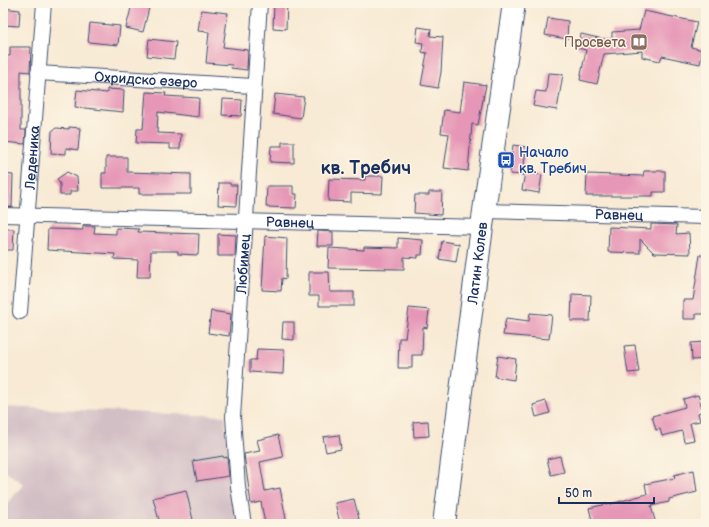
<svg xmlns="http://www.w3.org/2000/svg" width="709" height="527" font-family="'Balsamiq Sans',sans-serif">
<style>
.industrial{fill:#d2bec5}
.building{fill:#e696b6}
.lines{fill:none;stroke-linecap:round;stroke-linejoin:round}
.street-casing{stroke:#3c4b70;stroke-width:16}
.primary-casing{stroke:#3c4b70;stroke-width:24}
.street{stroke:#fff;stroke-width:14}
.primary{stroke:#fff;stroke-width:22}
.labels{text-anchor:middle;stroke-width:3;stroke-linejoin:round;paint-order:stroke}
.education-label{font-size:14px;fill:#785e54;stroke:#fcf5e5;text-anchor:end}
.street-label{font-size:14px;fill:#1b2f5e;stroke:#fcf5e5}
.transit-label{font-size:14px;fill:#164399;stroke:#fcf5e5;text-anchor:start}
.district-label{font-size:18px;font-weight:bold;fill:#1b2f5e;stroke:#fcf5e5}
</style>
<rect width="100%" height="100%" fill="#fcf5e5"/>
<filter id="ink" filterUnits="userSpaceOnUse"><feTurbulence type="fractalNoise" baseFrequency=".025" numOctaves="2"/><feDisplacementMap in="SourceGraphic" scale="8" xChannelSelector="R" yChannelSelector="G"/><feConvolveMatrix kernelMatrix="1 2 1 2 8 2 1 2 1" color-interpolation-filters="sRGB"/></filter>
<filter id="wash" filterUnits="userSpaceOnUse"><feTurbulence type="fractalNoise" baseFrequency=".012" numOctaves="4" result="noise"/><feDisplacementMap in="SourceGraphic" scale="16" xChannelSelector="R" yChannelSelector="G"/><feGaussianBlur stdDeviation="0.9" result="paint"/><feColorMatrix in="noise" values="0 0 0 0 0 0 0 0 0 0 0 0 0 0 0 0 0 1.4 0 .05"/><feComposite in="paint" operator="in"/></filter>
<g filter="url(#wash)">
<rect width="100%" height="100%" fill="#f8ead4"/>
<path class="industrial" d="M3,407L225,416L230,484L238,524H3V508L24,484L3,470Z"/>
<g id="blocks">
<g class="building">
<path d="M274,3H287L286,29L273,28Z"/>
<path d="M132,4L149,8L143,32L126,28Z"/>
<path d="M3,8L20,10L19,26L3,25Z"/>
<path d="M201,10L228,13L223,47L248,50L247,70L231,68L232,65L206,63L209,32L198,31Z"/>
<path d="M644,11L697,22L691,47L703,50L700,64L662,56L660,61L642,57V51L604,54L597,84L580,80L586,50L578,48L581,34L612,41V32L639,30Z"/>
<path d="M548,18L568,21L567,39L545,35Z"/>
<path d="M90,23L120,26L118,45L88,42Z"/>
<path d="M418,27L431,29L430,36L443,37L441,72L438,88L421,85L427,53L422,52L423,43L416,42Z"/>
<path d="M149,39L176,42L174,59L147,56Z"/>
<path d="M10,47H31L30,72L21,71V130H26L25,144L3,142V56H10Z"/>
<path d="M548,73L563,74L557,110L533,106L536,91L546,92Z"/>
<path d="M464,82L486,85L478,125L472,124L468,171L444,168L449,134L441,133L444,110L460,112Z"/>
<path d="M107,89L124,90L123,112L75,107L77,90L107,93Z"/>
<path d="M146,92L166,93L165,96L199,98L198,117L158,112L157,133L181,134L180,149H170V144L136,143L137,129H143Z"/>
<path d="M275,94L304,97L301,118L273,114Z"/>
<path d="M223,99L242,100L241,116L222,115Z"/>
<path d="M69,127L80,128L78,150L66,148V154L51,153L52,131L56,128L69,129Z"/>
<path d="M282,142H294V163L270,162L271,146H282Z"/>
<path d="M513,145L526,147L523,175L510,174Z"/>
<path d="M106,157H127V172L191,174V194H139V188H102V173H106Z"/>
<path d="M644,171H665V192H653V196H586L587,174L643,176Z"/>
<path d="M67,172L77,177L78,191H70V195H60V184L57,179Z"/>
<path d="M525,172L542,175L539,193L522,190Z"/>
<path d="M3,174L13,175L12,207H3Z"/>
<path d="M365,176H383L382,194L351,193V202L328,201L329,179L365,180Z"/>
<path d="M219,183H230V185H237L236,206L218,205Z"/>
<path d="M267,186H293V194H297L296,208L266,207Z"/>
<path d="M429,192H442L441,215L414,213L415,195H429Z"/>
<path d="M651,224L677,225L676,234L689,233L690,254L654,253L640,239V253L608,252L609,227L651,229Z"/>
<path d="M83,226H95L94,233L116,234V228L139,229L138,232L199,234L198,255L178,254V251H151L150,277H137L138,260L114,259L115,254L47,250L48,229L83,230Z"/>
<path d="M3,229H14L13,250H3Z"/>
<path d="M318,231L333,232V246H317Z"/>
<path d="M218,234L236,235L235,256H218Z"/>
<path d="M265,236L287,238L286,279L282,278L281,291L262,290Z"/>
<path d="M398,238L423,240L422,255H418V258L404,257V269L328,268L329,248L364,250V247L398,248Z"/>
<path d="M442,241L459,244L456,262L439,259Z"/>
<path d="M700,255H706L705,314H696V319H683V300H693Z"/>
<path d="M309,272H329L330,292H354V306H319V296H309Z"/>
<path d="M572,294L591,295L590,321H571Z"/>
<path d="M409,308L429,310L427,328L423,327L422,355H412V368H398L399,338H405Z"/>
<path d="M211,311L231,314L229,336L208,333Z"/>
<path d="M530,313L552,315L549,339L503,335L506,318L529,321Z"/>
<path d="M283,322H294V340L282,339Z"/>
<path d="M706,342V359L692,360L691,343Z"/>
<path d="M635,345L639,372L628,373L624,346Z"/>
<path d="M257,349L284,350L283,374L250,372V360H256Z"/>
<path d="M498,356L516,359L514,380L495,377Z"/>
<path d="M698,395L703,411L698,413L700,421L690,423L694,440L684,442L682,431L662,436L660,429L656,430L652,416L685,407L683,399Z"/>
<path d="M546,401L550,413L536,417L533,405Z"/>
<path d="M428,421L429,436L414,437L413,422Z"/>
<path d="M278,435L283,457L260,462L265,491L280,488L287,524H265L261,502L251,504L244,454L260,451L257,440Z"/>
<path d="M339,435L341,449L326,452L323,437Z"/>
<path d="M223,456L224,458L227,457L229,476L197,481L193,461Z"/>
<path d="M560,456L564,472L551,475L547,459Z"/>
<path d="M694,470L697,492L669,499V502L651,506L656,524H593L589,508L607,504V505L647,494L645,484L675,478L674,475Z"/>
<path d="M186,490L194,524H160L153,498Z"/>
<path d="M354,499L359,519L340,523L335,503Z"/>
</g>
</g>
</g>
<g filter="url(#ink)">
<use href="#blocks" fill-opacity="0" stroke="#3c4b70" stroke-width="1"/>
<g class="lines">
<defs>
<g id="street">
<path id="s1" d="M38,73L253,86"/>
<path id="s2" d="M484,211L706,217"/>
<path id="s3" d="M3,215L482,227"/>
<path id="s4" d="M20,312L44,3"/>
<path id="s5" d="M244,524L238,487L233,417L260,3"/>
</g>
<g id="primary">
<path id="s6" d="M444,524L484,211L514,3"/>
</g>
</defs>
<use href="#street" class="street-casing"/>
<use href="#primary" class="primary-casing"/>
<use href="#street" class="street"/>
<use href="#primary" class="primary"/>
</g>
</g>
<defs>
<symbol id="library-square" viewBox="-11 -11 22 22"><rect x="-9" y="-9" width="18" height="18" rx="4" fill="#8d6e63" stroke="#fcf5e5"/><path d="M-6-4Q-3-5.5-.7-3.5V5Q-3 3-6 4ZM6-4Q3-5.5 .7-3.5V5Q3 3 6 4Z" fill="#fff"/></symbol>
<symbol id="bus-square" viewBox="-11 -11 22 22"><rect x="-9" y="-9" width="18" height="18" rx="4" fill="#1a4fb4" stroke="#fcf5e5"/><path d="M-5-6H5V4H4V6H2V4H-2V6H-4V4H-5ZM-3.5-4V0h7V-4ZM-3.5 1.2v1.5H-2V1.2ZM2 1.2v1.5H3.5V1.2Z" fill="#fff"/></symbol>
</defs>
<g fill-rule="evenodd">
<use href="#library-square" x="629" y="32" width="20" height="20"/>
<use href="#bus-square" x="496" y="150" width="20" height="20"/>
</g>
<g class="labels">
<g class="education-label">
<text x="626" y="47">Просвета</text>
</g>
<g class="street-label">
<text dy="5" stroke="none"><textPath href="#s1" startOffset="108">Охридско езеро</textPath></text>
<text dy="5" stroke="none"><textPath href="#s4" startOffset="155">Леденика</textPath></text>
<text dy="5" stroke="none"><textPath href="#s2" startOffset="135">Равнец</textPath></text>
<text dy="5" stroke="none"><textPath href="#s3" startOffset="287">Равнец</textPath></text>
<text dy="5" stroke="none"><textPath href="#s6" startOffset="263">Латин Колев</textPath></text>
<text dy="5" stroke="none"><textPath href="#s5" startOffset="261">Любимец</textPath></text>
</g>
<g class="transit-label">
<text x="519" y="157">Начало<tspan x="519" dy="16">кв. Требич</tspan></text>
</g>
<g class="district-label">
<text x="366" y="174">кв. Требич</text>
</g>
</g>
<rect width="709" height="527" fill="none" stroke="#fcf5e5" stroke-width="16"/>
<path d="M559 497v6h95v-6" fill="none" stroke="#1b2f5e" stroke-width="2"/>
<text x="565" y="497" font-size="12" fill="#1b2f5e" stroke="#fcf5e5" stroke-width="3" paint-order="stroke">50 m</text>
</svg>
